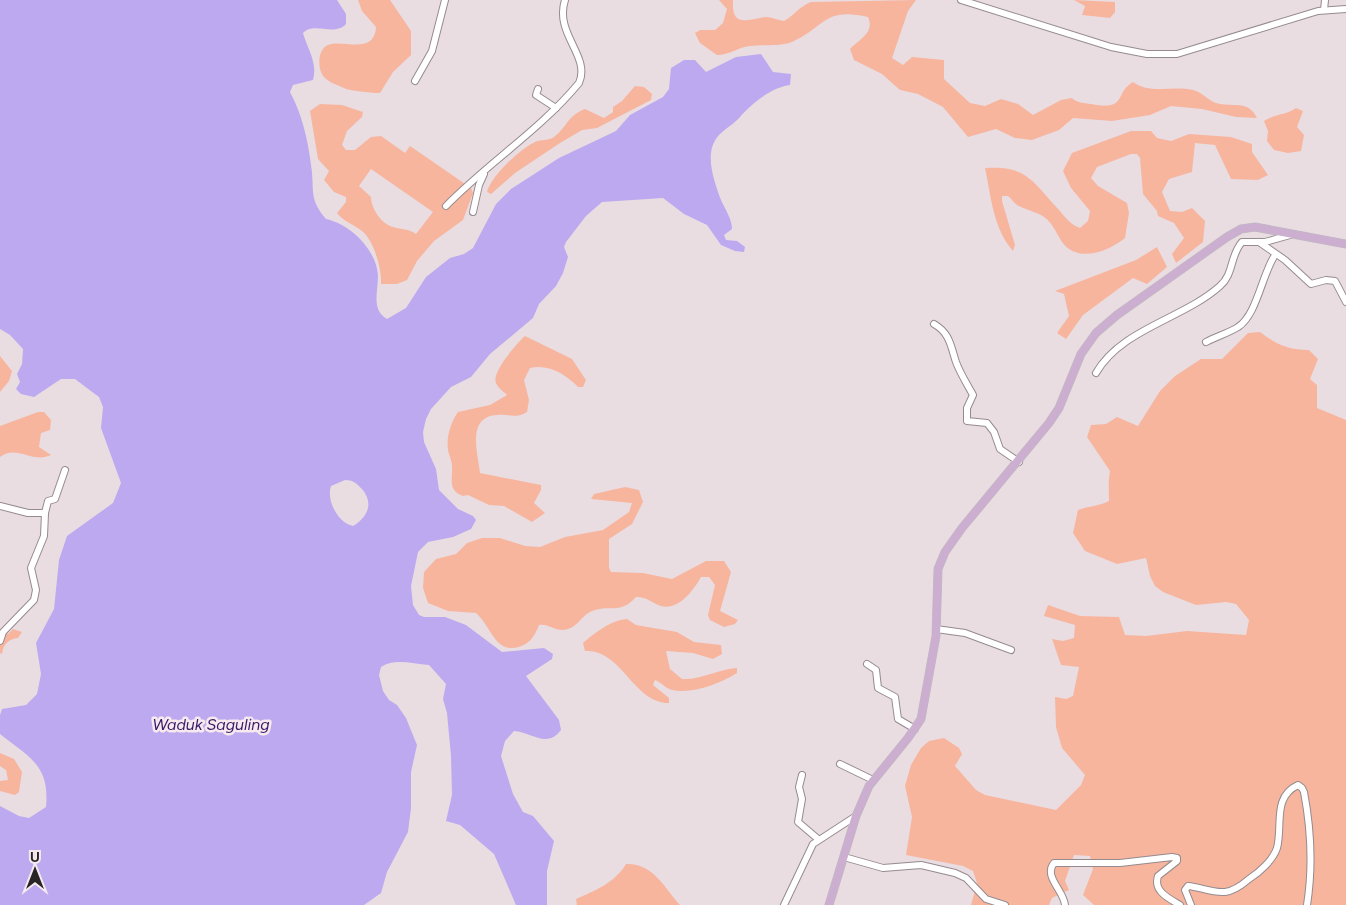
<svg xmlns="http://www.w3.org/2000/svg" width="1346" height="905" font-family="Figtree,sans-serif">
<style>
.green{fill:#f7b59e;fill-rule:evenodd}
.water{fill:#bda9ef;fill-rule:evenodd}
.lines{fill:none;stroke-linecap:round;stroke-linejoin:round}
.minor-casing{stroke:#958b8f;stroke-width:8}
.major-casing{stroke:#bfbebe;stroke-width:9}
.minor{stroke:#fff;stroke-width:6}
.major{stroke:#ccaed0;stroke-width:8}
.labels{text-anchor:middle;stroke-width:5;stroke-linejoin:round;paint-order:stroke}
.water-label{font-size:16px;font-style:italic;fill:#3a1969;stroke:#f6eaef}
</style>
<rect width="100%" height="100%" fill="#e9dde2"/>
<g class="green">
<path d="M358,0H390L411,31V55L393,72L380,93C372,93 354,91 346,89C340,86 330,83 325,78C317,71 317,49 328,45C341,40 358,49 370,41C374,38 376,31 376,27L362,11Z"/>
<path d="M719,0H733C731,29 748,19 765,17C772,17 777,20 784,21C795,15 797,8 811,2L916,0L908,11L892,58L903,65L912,57L944,60V79L970,103L985,106L1001,99L1018,104L1033,115L1061,100L1072,98C1077,103 1084,103 1091,104C1128,111 1114,93 1133,82C1151,95 1172,85 1193,90C1202,92 1209,101 1216,103C1232,108 1248,99 1257,118L1236,117L1202,109L1171,106L1150,115L1112,121L1073,118L1059,130L1032,140L1015,138L996,129L968,137L943,107L918,94L900,90L882,74L854,60L850,49C859,39 875,33 868,17C823,7 826,27 792,42C778,47 764,44 750,46C739,47 729,55 717,55L700,43L695,33L700,30H715L723,23L727,9Z"/>
<path d="M1074,0L1115,2V12L1110,18L1082,15L1085,6Z"/>
<path d="M635,86L644,87L652,94L651,100L597,128L582,130L560,143L515,173L491,194L487,192C491,176 520,149 535,142C541,139 549,141 554,137C568,126 567,116 585,109L604,118L613,112V107L622,101Z"/>
<path d="M320,104L342,105L363,112L362,117L347,131L342,145L346,150H355L371,137L381,136L405,153L410,146L471,188L473,193L463,220L434,241L417,261L407,280L397,284H381C382,270 374,240 362,231C353,224 344,222 337,213L346,202V197L334,192L324,180L329,171L318,159L310,111ZM371,169L433,212L416,234C407,228 403,230 393,227C381,224 371,208 371,197L359,186Z"/>
<path d="M1296,108L1303,111L1297,127L1304,135L1301,151L1288,153L1274,150L1267,141L1268,131L1264,121C1275,114 1286,115 1296,108Z"/>
<path d="M1131,131H1151L1157,138L1171,141L1189,134L1231,137L1252,144V152L1268,175L1258,180L1231,179L1215,145L1195,143L1192,172L1169,179L1162,192L1170,211L1182,212L1192,208L1205,221L1203,242L1176,263L1172,254L1184,238L1174,223L1158,216L1157,211L1143,194L1140,158L1137,154H1131L1097,167L1091,178L1098,186L1127,203L1129,213L1125,238C1109,251 1078,264 1062,242C1057,234 1052,222 1044,217C1037,212 1027,210 1019,206C1014,204 1012,199 1008,196H1002V201L1015,245L1013,251C993,228 991,196 985,168C1027,165 1033,182 1059,210C1066,218 1070,224 1080,228L1088,221L1090,211L1071,188L1063,171L1072,153Z"/>
<path d="M1157,247L1167,267L1147,284L1133,278L1083,315L1066,339L1057,333L1069,316L1064,294L1055,291L1136,260Z"/>
<path d="M1260,332C1277,345 1288,350 1309,350L1318,359L1310,379L1317,385V408L1346,420V905H1094L1083,895L1093,869L1090,856L1074,855L1065,881L1069,890L1052,898L1049,905H971L977,883L973,871L963,866L906,855L912,817L905,786L911,765L921,748L929,741L944,738L959,748L962,754L955,766L976,790L985,795L1056,810L1081,785L1085,775L1062,748L1056,727L1055,697L1066,699L1073,696L1079,667L1061,665L1052,639L1063,641L1074,638L1075,625L1044,616L1048,605L1080,616L1119,617L1125,635L1146,636L1187,631L1246,635L1249,620L1236,604L1226,602L1196,605L1163,592L1155,586L1150,576L1146,558L1117,564L1085,551L1073,533L1078,510C1089,506 1099,506 1109,501C1109,491 1108,481 1110,471L1087,437L1091,425L1106,424L1117,417L1138,426L1160,391L1175,376L1201,359H1222L1248,333Z"/>
<path d="M525,336L572,359L586,380L583,387H578C565,374 549,364 530,368L524,380L529,400L527,412C516,419 509,414 497,415C466,417 478,453 480,473L541,485V490L534,503L545,513L532,522L504,506L489,505L468,495L463,496C447,490 453,479 452,466C452,460 449,456 448,450C446,437 451,422 458,412L490,405L507,395C504,392 498,388 496,383C491,373 517,343 525,336Z"/>
<path d="M0,356L12,371L9,381L0,392Z"/>
<path d="M38,412H44L51,420L50,430L41,433L39,447L51,455C33,464 16,444 0,457V426Z"/>
<path d="M625,487L639,490L643,502L632,524L609,539V568L611,572L643,573L672,579L706,561H724L731,572L720,611L738,620L735,624L724,627L710,620L708,615L715,585L709,577H701C694,590 678,611 661,606C651,603 648,597 636,597C619,616 609,603 590,612C582,616 577,627 568,629C556,633 549,623 539,625C535,635 531,643 519,647C495,654 491,626 476,613L448,611L428,603L423,588L424,572L436,559L456,554L467,543L482,538H500L525,546L540,547L565,537L603,530L629,512L632,503L591,499L594,494Z"/>
<path d="M627,619L636,625L677,632L694,642L721,645L722,654L713,659L693,653L666,651L670,669L682,679C701,680 718,669 737,668V673C719,684 693,694 672,690C665,688 661,682 655,680L653,685L669,698V703C633,703 622,649 585,651L583,643C593,634 613,619 627,619Z"/>
<path d="M0,629L8,634L13,629L22,632L18,638C9,639 3,644 2,654L0,653Z"/>
<path d="M0,753L14,759L22,772L19,792L15,795L0,791V781L8,780L6,770L0,766Z"/>
<path d="M626,864C653,863 664,887 680,905H577L576,899C594,891 615,883 626,864Z"/>
</g>
<path class="water" d="M0,0H337L346,14V24C334,37 314,21 303,33C307,48 318,63 313,80L293,85L290,92C302,114 308,140 311,165C315,190 308,198 326,219C350,224 377,250 378,276C378,292 371,310 387,319L406,308L426,277L450,258L464,254L473,248L496,204L511,189L559,158L616,131L630,115L663,97L669,89L671,68L684,60H695L706,72L736,57L761,54L773,72L791,74L790,85C772,87 751,104 740,117C734,124 726,128 719,135C703,152 714,181 721,200C725,209 732,219 732,229L724,235L726,240L737,241L745,247L744,252L735,251L721,245L707,225L684,214L663,198L602,202L586,216L566,242L564,247L568,257L563,273L556,286L539,304L533,318L490,354L471,377L451,387L431,409L426,419L423,432L424,442L436,469L439,490L458,509L473,516L476,520L471,529L453,537L428,542L418,552L411,586L413,605L419,615L424,617H445L466,625L502,652L544,648L553,654L552,659L526,676L559,720L561,730C547,749 531,732 514,731L505,741L501,756L513,794L523,812L533,816L554,841L547,871V905H516L494,854L460,825L446,821L452,795L451,756L447,713L443,699L446,684L429,665C412,664 395,658 381,667L379,675L383,691L389,700L397,705L406,718L417,745L411,772V808L408,832L387,872L381,893L364,905H0V806L19,816L29,818L46,807C50,765 29,757 0,734V715L2,709L26,705L37,694L41,674L36,643L54,609L59,560L67,536L113,503L121,483L101,428L103,407L99,397L75,379H61L34,397L21,394L16,389L20,382L17,374L22,364L23,349L10,335L0,329ZM345,480C353,480 356,483 362,489C374,503 368,517 353,526C338,523 326,500 331,486Z"/>
<g class="lines">
<defs>
<g id="minor">
<path d="M961,0L1111,47L1147,54H1177L1318,11L1346,9"/>
<path d="M1324,10L1325,0"/>
<path d="M415,81L432,51L445,0"/>
<path d="M538,89L536,95L556,108"/>
<path d="M446,206C488,163 540,130 579,83C591,56 554,34 565,0"/>
<path d="M473,212L479,185L484,174"/>
<path d="M1259,242L1285,260L1311,284L1326,280L1335,281L1346,302"/>
<path d="M934,324C950,333 951,347 956,362C960,373 967,384 973,395L967,408V421L987,423L994,432L1000,449L1019,462"/>
<path d="M1206,342C1217,336 1229,333 1238,327C1257,315 1262,274 1275,255"/>
<path d="M1096,373C1121,329 1183,319 1220,286C1234,274 1230,255 1242,242H1265L1290,235"/>
<path d="M0,506L28,513H45L48,501L55,499L65,470"/>
<path d="M936,629L965,633L1011,650"/>
<path d="M0,641L3,632L34,600L36,590L31,568L44,536L45,513"/>
<path d="M867,664L876,670L878,688L895,697L898,719L915,729"/>
<path d="M840,764L873,780"/>
<path d="M802,775L799,787L802,799L798,822L818,839"/>
<path d="M844,857L883,868L921,865L955,873L966,878L986,899L1005,905"/>
<path d="M784,905L813,844L856,816"/>
<path d="M1065,905C1064,891 1043,876 1054,863H1120L1172,857L1177,858V861L1158,876C1153,891 1168,898 1180,905"/>
<path d="M1191,905L1185,890L1188,886C1200,887 1212,893 1225,892C1234,891 1242,885 1249,879C1260,872 1273,860 1277,848C1283,826 1272,797 1298,785L1302,788L1304,792C1311,829 1313,867 1307,905"/>
</g>
<path id="major" d="M829,905L856,816L869,786L908,738L921,719L936,636L938,569L945,552L962,528L1049,423L1059,408L1081,354L1096,333L1117,315L1227,237L1241,229L1255,227L1346,244"/>
</defs>
<use href="#minor" class="minor-casing"/>
<use href="#major" class="major-casing"/>
<use href="#minor" class="minor"/>
<use href="#major" class="major"/>
</g>
<g class="labels">
<g class="water-label">
<text x="211" y="730">Waduk Saguling</text>
</g>
</g>
<g transform="translate(35 870)" stroke="#f6eaef" stroke-width="4" paint-order="stroke">
<path d="M0-4L9 19L0 12L-9 19Z" fill="#292527"/>
<text y="-8" font-size="14" font-weight="bold" text-anchor="middle" fill="#292527">U</text>
</g>
</svg>
